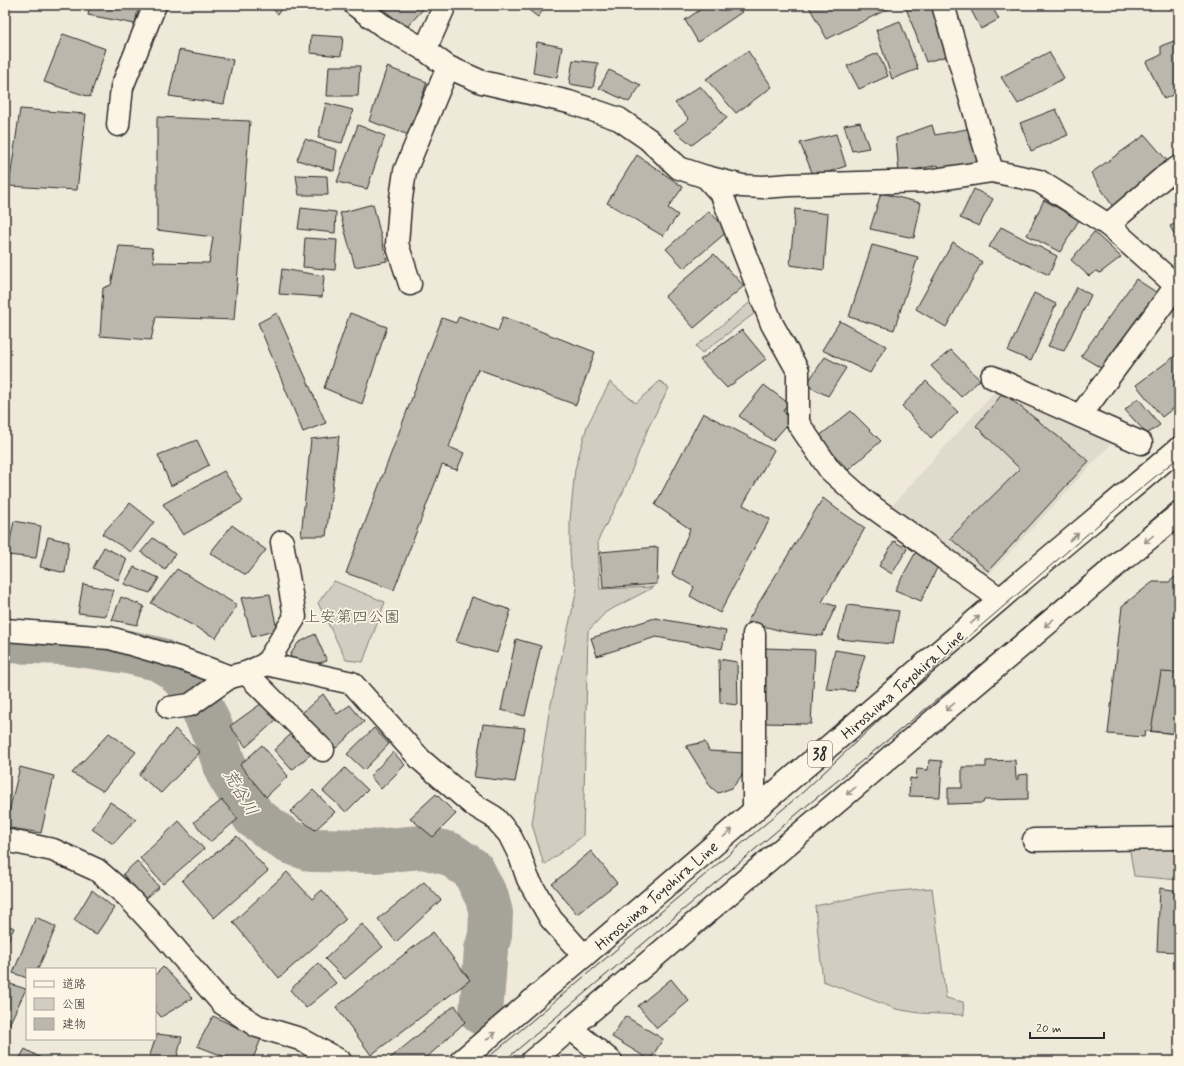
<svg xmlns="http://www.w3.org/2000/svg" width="1184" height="1066" font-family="Mynerve,'Klee One',sans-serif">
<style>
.built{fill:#e0dacc}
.green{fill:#d2cdc0;stroke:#7e7c76}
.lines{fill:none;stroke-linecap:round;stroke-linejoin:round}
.river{stroke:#a6a399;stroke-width:44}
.building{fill:#bcb7ac;stroke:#2b2b2b}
.minor-casing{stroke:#2b2b2b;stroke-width:25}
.major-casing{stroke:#2b2b2b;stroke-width:25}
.minor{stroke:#fcf5e5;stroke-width:22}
.major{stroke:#fcf5e5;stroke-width:22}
.tram{stroke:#2b2b2b;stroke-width:1}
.oneway{stroke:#949088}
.labels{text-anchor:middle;stroke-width:3.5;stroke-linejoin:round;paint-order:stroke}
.shield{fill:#fcf5e5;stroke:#6a6863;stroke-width:1}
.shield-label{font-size:15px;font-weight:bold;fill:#2b2b2b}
.park-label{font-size:16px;fill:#555450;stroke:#fcf5e5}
.street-label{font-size:16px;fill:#2b2b2b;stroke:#fcf5e5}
.water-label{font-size:17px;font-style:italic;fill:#565552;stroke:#fcf5e5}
</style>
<rect width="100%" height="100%" fill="#efe9da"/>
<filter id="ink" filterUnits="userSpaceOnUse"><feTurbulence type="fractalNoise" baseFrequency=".025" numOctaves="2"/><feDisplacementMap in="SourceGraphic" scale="8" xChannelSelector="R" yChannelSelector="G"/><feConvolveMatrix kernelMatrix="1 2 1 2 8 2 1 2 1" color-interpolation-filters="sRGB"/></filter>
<g filter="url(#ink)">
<path class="built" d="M999,387L1111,444L985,579L888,510Z"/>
<g class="green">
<path d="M753,300L759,310L702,353L696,346Z"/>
<path d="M660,381L669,388L649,426L624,490L598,540L600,589L654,587L606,612L588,631L583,836L544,865L532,824L549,713L577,589L571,567L570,550V520L575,469L587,426L610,382L636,403Z"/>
<path d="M334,581L385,602L363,662L346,660L318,603Z"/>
<path d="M1129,845L1179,846V880L1134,876Z"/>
<path d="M932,888L946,998L963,1002L964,1015L919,1013L896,1009L823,981L815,906L876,893Z"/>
</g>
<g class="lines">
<path class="river" d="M5,641L64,643L128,652L158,659L175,669L189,685L198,699L214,734L227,772L254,817L287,841L312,850L374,851L423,847L450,854L473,870L487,898L491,913L490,935L486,950L481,1013"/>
</g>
<g class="building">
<path d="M90,5H139L135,24L88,15Z"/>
<path d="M268,5H283L278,14Z"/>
<path d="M378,5H427L406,28Z"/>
<path d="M522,5H547L538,17Z"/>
<path d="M707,5H738L742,12L698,42L685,20Z"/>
<path d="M808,5H890L892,7L827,39Z"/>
<path d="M911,5H932L951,55L926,62L906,8Z"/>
<path d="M973,5H991L999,19L981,29L970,8Z"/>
<path d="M1003,5H1019L1008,12Z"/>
<path d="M900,21L918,69L892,79L876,30Z"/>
<path d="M63,34L106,49L90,97L44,82Z"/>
<path d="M311,35L343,37L341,56L310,53Z"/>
<path d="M1179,39V72L1176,74L1179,79V92L1164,99L1146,62L1161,55V46Z"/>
<path d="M537,42L562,47L557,78L533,73Z"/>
<path d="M179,50L233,60L224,104L169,96Z"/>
<path d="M748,51L772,87L736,113L706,79Z"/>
<path d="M1049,52L1064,78L1018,104L1001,77Z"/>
<path d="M878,53L888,76L859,89L847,66Z"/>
<path d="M573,60L598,63L593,88L569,84Z"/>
<path d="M329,66H360L358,96H327Z"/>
<path d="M387,67L427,82L409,135L369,121Z"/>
<path d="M609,70L641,85L629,102L599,88Z"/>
<path d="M700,86L727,118L692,145L674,130L689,119L675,103Z"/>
<path d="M326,103L353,110L342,143L318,138Z"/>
<path d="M20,109L86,114L77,190L9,186Z"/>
<path d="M1056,109L1068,135L1031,151L1020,123Z"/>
<path d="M157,117L250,121L234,320L156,317L151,340L100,336L103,288L111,285L119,246L152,248L154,262L209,263L213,237L157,230Z"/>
<path d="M860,122L869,148L852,151L844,125Z"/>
<path d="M358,125L385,136L367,189L337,182Z"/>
<path d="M932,125L935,135L972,128L979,164L940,173L938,165L899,173L896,138Z"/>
<path d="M836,134L846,166L814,177L800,143Z"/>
<path d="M1145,135L1170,164L1113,207L1091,173Z"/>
<path d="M305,139L337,150L334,171L297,160Z"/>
<path d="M637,155L683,187L668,208L678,215L663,236L607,203Z"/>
<path d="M296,175L327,176L328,195H299Z"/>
<path d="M974,189L993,199L979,226L960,218Z"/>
<path d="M881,193L921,203L914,238L870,229Z"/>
<path d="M1044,200L1079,220L1060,252L1027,235Z"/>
<path d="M373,204L387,261L355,267L340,213Z"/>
<path d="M301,208L336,212L335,233L298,229Z"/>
<path d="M795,209L828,214L824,270L790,265Z"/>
<path d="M709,211L728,231L684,268L666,249Z"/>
<path d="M1179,222V244L1170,226Z"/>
<path d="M1001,227L1057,256L1049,275L989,247Z"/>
<path d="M1094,232L1121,257L1100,273L1096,271L1089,276L1071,260Z"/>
<path d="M305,238L337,240L335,270L303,267Z"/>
<path d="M953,242L982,262L946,327L916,309Z"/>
<path d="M872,245L918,257L894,330L849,317Z"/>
<path d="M714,254L744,286L694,328L665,296Z"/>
<path d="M282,269L324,276L322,297L279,294Z"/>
<path d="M1136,279L1159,294L1106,371L1081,356Z"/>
<path d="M1077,287L1091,295L1064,351L1048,346Z"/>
<path d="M1034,293L1056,304L1031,361L1008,351Z"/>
<path d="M277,313L326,423L303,432L258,323Z"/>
<path d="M350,313L387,327L362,404L324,388Z"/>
<path d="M459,316L498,331L503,317L595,352L576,405L478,369L449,447L464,453L457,470L442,465L394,590L346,573L442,318L456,323Z"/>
<path d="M840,321L886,346L870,373L822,350Z"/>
<path d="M742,330L766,359L727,388L700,360Z"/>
<path d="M951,350L980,380L961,397L931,366Z"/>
<path d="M1179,353V404L1162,417L1136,385Z"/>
<path d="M825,357L846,368L828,396L806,385Z"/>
<path d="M926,381L958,412L931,438L902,406Z"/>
<path d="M764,385L788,403L783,411L792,419L773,441L739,416Z"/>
<path d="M1003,393L1089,461L988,571L950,538L1020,469L976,426Z"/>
<path d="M1138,398L1160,425L1147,434L1125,410Z"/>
<path d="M851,411L881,441L848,470L818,437Z"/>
<path d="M703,413L774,450L743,505L770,519L748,559L720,613L690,596L694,587L672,574L690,529L655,505Z"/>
<path d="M339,436L326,536H301L311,439Z"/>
<path d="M197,440L209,465L171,486L158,455Z"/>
<path d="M224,471L243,501L183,535L163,504Z"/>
<path d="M823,498L837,509L865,528L822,602L836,606L822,636L786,632L747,622Z"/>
<path d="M130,503L154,522L131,552L102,534Z"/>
<path d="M14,521L41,526L36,558L7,555Z"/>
<path d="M232,525L266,550L246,575L210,553Z"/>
<path d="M48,537L69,542L65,573L40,567Z"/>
<path d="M153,538L175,554L165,570L141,552Z"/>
<path d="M894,541L907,549L892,574L879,566Z"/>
<path d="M104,547L127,559L118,580L93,568Z"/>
<path d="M658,547L657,584L603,588L600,552Z"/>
<path d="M917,550L939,564L921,601L895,590Z"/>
<path d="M134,567L159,578L150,593L124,584Z"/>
<path d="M177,569L237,605L216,638L151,603Z"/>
<path d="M1179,574V734L1145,731L1144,737L1108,734L1122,606L1153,582H1169Z"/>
<path d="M83,584L114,590L106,616L78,613Z"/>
<path d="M270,594L277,630L252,637L241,598Z"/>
<path d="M121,597L144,606L137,625L112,620Z"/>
<path d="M472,597L511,610L497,653L456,642Z"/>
<path d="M847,605L899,611L893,644L838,639Z"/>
<path d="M655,618L726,631L722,649L656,637L597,656L591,638Z"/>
<path d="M315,634L327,661L298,668L290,655L298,643Z"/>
<path d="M516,639L541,646L525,716L501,710Z"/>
<path d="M765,648L815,650L811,724L762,723Z"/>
<path d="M835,650L865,655L854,691L826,689Z"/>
<path d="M719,659L737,662L738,705L720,703Z"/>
<path d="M1161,672L1179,673V734L1151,731Z"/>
<path d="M323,694L337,714L350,705L364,722L336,748L302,713Z"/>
<path d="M262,703L276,720L246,747L230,726Z"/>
<path d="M483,724L525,728L515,782L474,777Z"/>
<path d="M374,728L389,744L364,770L347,754Z"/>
<path d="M175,729L200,752L161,793L139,775Z"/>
<path d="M109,733L136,752L103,791L72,773Z"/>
<path d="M292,733L311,754L292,770L274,750Z"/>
<path d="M705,742L709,751L745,753L746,769L737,782L732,788L718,793L711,787L686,746Z"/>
<path d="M262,745L288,776L266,797L240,765Z"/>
<path d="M393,752L405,765L381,789L370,776Z"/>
<path d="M929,760L942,761L940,797L909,796L910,778L916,779L917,769L928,770Z"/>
<path d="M1015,760L1016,779H1018V775L1028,774V799L984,800L983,803L948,804V788H962V767H986V761Z"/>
<path d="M20,767L54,776L41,833L5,827Z"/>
<path d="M345,768L368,790L346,812L323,791Z"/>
<path d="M313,790L335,812L315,830L290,812Z"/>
<path d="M436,794L456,814L433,837L410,818Z"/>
<path d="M222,800L238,819L210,842L194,822Z"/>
<path d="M110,802L136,819L113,844L92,829Z"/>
<path d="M179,821L204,849L163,884L140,858Z"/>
<path d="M237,836L268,871L214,918L182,880Z"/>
<path d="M591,851L617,883L577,914L552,884Z"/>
<path d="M137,861L159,887L143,900L123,874Z"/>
<path d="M287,872L312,899L322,890L346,919L279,978L233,922Z"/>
<path d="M424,882L441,900L396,942L378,919Z"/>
<path d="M1160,888L1179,891V952L1157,951Z"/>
<path d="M92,890L114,908L96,935L74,920Z"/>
<path d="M36,917L56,927L38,969H27V978L13,973Z"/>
<path d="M5,924L14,928L5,947Z"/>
<path d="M362,924L383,947L345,979L325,959Z"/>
<path d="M433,932L470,980L371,1055L336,1007Z"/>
<path d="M318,963L336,983L306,1008L290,990Z"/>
<path d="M163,967L193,998L161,1017L155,1010V975Z"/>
<path d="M671,979L689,1001L657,1028L638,1006Z"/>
<path d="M7,983L26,989L6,1031H5V987Z"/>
<path d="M455,1005L465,1022L423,1061H391L389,1059Z"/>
<path d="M213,1016L261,1039L252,1061H236L197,1046Z"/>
<path d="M625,1016L663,1039L650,1060L612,1037Z"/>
<path d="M157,1034L182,1037L176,1061H148Z"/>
<path d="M25,1049L41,1058L40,1061H18Z"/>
</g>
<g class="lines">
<defs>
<g id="minor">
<path d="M355,5L382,25L425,50L448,67L482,82L569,102L619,119L648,139L679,168L706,177L742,186L763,187L790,185L927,181L992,171L1039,181L1108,225L1179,288"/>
<path d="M943,5L992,171"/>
<path d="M425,50L445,5"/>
<path d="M118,125L122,87L155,5"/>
<path d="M706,177L722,195L772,324L798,371V423L830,470L867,503L919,540L1000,599"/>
<path d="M1108,225L1164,177L1179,167"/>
<path d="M410,284L397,244L400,205L405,171L448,67"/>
<path d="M992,377L1141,443"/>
<path d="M1080,416L1176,286"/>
<path d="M5,630L110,638L182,659L230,677L246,673L266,664L352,683L421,760L472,804L494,817L509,834L520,856L528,879L551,919L584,956"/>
<path d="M266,664L295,617L282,542"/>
<path d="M246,673L323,750"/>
<path d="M169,708L190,705L230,677"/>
<path d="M754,811V634"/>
<path d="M5,840L53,850L97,870L127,896L165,937L222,1003L257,1026L300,1039L340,1061"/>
<path d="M1034,840L1179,838"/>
<path d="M570,1028L611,1061"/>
</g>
<g id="major">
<path d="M461,1061C641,909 819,754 998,601C1058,549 1119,500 1179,448"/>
<path d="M532,1061L1120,562L1179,514"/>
</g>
</defs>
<use href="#minor" class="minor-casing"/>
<use href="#major" class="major-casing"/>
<use href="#minor" class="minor"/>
<use href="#major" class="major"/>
<g class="tram">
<path d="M484,1061L802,793L961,643L1127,500L1179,457"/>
<path d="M504,1061L810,803L1013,638L1179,497"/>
</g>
</g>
<defs><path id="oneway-shaft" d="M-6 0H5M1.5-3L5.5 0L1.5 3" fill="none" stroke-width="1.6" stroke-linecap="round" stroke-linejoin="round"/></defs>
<g class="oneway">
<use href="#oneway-shaft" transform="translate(1074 537) rotate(-40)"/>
<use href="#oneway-shaft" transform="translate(1149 539) rotate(141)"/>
<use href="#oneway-shaft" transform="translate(975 620) rotate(-41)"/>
<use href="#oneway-shaft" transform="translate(1049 623) rotate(140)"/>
<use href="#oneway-shaft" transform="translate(950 707) rotate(140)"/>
<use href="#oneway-shaft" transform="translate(851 791) rotate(140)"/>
<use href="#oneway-shaft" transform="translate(728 833) rotate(-41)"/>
<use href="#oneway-shaft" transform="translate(491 1036) rotate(-40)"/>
</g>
</g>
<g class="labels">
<rect class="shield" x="808" y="741" width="24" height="26" rx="3"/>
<g class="shield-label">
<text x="820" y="759">38</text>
</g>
<g class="park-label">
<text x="352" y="622">上安第四公園</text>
</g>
<g class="street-label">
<text transform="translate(902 684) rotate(-41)" y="6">Hiroshima Toyohira Line</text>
<text transform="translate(656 895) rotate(-41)" y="6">Hiroshima Toyohira Line</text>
</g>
<g class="water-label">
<text transform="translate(241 792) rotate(59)" y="6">荒谷川</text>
</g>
</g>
<rect width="1184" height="1066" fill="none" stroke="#fcf5e5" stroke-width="20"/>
<rect x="10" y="10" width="1164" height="1046" fill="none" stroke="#2b2b2b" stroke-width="1.5" filter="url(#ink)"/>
<rect x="26" y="968" width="130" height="72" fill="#fcf5e5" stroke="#a8a49b"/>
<rect x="34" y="981" width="20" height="6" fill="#fcf5e5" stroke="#a8a49b"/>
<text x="62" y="988" font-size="12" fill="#2b2b2b">道路</text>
<rect x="34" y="998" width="20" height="12" fill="#d2cdc0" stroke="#a8a49b"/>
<text x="62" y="1008" font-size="12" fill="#2b2b2b">公園</text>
<rect x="34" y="1018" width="20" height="12" fill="#bcb7ac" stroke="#a8a49b"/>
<text x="62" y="1028" font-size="12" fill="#2b2b2b">建物</text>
<path d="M1030 1032v6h74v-6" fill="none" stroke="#2b2b2b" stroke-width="2"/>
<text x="1036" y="1032" font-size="12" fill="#2b2b2b" stroke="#fcf5e5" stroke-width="3" paint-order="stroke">20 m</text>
</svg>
